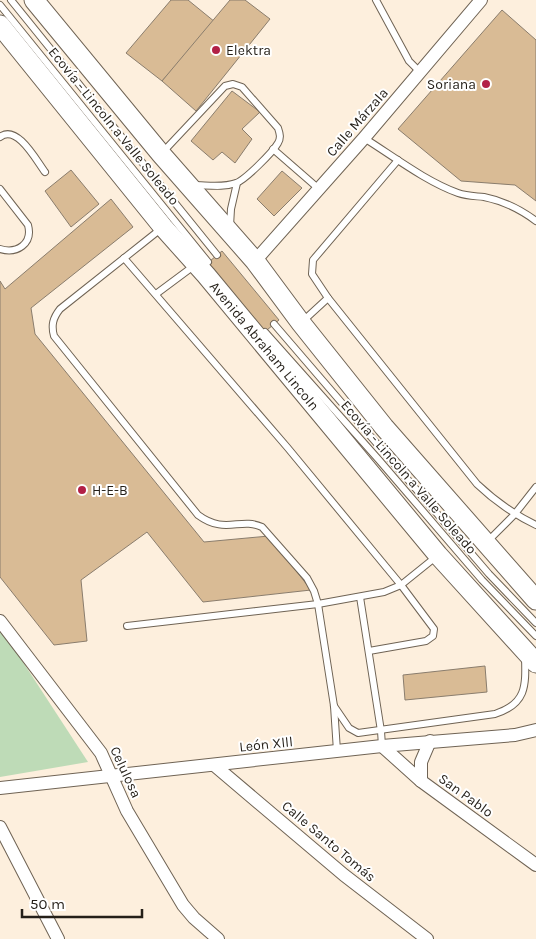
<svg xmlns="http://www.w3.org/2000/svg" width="536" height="939" font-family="Karla,sans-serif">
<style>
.green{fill:#bedbb7}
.building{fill:#d9bb95;stroke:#8a7d6d}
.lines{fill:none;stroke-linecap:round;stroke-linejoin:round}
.lane-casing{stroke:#6f6354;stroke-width:8}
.street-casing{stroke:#6f6354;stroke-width:14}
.secondary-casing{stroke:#6f6354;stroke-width:21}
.lane{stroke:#fff;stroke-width:6}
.street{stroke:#fff;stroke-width:12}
.secondary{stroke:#fff;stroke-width:19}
.poi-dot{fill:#b22046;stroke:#fff;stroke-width:2}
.labels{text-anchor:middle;stroke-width:4;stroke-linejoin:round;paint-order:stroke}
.poi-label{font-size:14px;fill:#241f18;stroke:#fff;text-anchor:start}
.street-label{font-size:14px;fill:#241f18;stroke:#fff}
</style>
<rect width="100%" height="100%" fill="#fdefdd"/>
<path class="green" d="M0,628L6,636L88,762L0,777Z"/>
<g class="building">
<path d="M171,0H188L215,22L162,81L126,53Z"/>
<path d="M230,0H245L270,19L196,111L162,81Z"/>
<path d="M502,10L536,40V201L515,185L461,181L398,129Z"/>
<path d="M232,91L260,112L242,129L252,139L235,163L222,152L213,160L191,141Z"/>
<path d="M71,170L99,204L71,227L45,191Z"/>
<path d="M282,171L302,188L274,216L257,199Z"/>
<path d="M111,199L133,227L31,308L35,334L204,542L269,536L311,590L203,602L147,532L81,580L87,641L54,645L0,577V281L5,289Z"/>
<path d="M222,251L279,320L261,335L204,266Z"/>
<path d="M485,666L487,692L405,700L403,675Z"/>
</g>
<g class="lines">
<defs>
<g id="lane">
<path d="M11,0L217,255"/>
<path d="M376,0L409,61L420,72"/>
<path d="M0,5L208,262"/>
<path d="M0,137C17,124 36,160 45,172"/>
<path d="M364,138C393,156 425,181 458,193C466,196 475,196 484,197C504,201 520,209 536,221"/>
<path d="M273,149L319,189"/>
<path d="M162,153L225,86L233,84L242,87L278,128C280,134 281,138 278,143C273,152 245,180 236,183C223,188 207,185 193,185"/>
<path d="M398,160L313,260L312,274L328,298L477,484C496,502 513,514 536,525"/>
<path d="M0,189L28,225C33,244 17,254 0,249"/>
<path d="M230,226L231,209L237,183"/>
<path d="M162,228L60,309C53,318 51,325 54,336L198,515C225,535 240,517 262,527L307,578L314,591L318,604L334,706L337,751"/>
<path d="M124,258L287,447L401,585L434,629L433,636L426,641L369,651"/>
<path d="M156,294L195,265"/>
<path d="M303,321L328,298"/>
<path d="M274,324L489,574L536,623"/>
<path d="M265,332L379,460L482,580L536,636"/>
<path d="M487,542L514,515L536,487"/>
<path d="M360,597L381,731L382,746"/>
<path d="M127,626L318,604L384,592L401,585L437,556"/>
<path d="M334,706L349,728L358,733L495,714C526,704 526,687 525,657"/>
</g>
<g id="street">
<path d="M255,261L364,138L481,0"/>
<path d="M0,621L101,753L127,811L183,905L194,918L218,939"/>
<path d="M382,746L421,781L536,865"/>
<path d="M214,765L344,875L427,939"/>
<path d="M421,781V762L430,741"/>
<path d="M0,788L382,746L515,735L536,730"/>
<path d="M0,827L58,939"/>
</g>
<g id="secondary">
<path d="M34,0L161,154L255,261L301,323L384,427L536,600"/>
<path id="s1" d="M0,25L163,227L206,275L438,555L536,663"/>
</g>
</defs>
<use href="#lane" class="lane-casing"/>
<use href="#street" class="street-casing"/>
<use href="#secondary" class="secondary-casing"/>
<use href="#lane" class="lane"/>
<use href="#street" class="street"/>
<use href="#secondary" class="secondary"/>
</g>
<g class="poi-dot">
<circle cx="216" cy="50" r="5"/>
<circle cx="486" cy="84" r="5"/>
<circle cx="82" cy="490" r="5"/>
</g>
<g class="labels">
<g class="poi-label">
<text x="226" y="55">Elektra</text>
<text x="476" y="89" text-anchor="end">Soriana</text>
<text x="92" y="495">H-E-B</text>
</g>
<g class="street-label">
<text transform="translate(357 122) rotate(-49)" y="5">Calle Márzala</text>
<text transform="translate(114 126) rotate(51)" y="5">Ecovía - Lincoln a Valle Soleado</text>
<text dy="5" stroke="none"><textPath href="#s1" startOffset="416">Avenida Abraham Lincoln</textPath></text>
<text transform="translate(409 477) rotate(49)" y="5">Ecovía - Lincoln a Valle Soleado</text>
<text transform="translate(266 744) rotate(-6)" y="5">León Xlll</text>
<text transform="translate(126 772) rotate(65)" y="5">Celulosa</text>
<text transform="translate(466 795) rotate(36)" y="5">San Pablo</text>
<text transform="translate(329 841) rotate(40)" y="5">Calle Santo Tomás</text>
</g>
</g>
<path d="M22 909v8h120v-8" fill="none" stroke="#241f18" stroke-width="2.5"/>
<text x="30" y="909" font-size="15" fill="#241f18" stroke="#ffffff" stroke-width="4" paint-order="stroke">50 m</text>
</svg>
